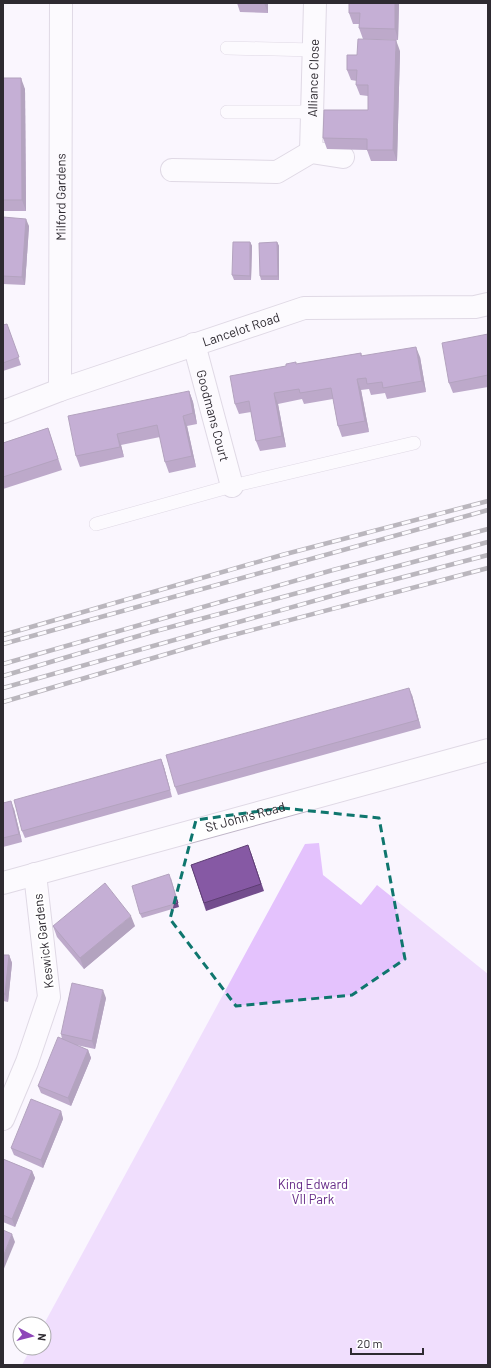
<svg xmlns="http://www.w3.org/2000/svg" width="491" height="1368" font-family="Barlow,sans-serif">
<style>
.green{fill:#e4c2fd}
.lines{fill:none;stroke-linecap:round;stroke-linejoin:round}
.service-casing{stroke:#c0b6c8;stroke-width:14}
.minor-casing{stroke:#c0b6c8;stroke-width:24}
.tertiary-casing{stroke:#c0b6c8;stroke-width:24}
.service{stroke:#fff;stroke-width:13}
.minor{stroke:#fff;stroke-width:22}
.tertiary{stroke:#fff;stroke-width:22}
.rail-casing{stroke:#6d6970;stroke-width:4.5}
.rail{stroke:#fff;stroke-width:3;stroke-dasharray:9;stroke-linecap:butt}
.wall{fill:#734d8d}
.shaded-wall{fill:#5e3e73}
.building{fill:#8659a4;stroke:#5e3e73}
.marked{fill:none;stroke:#0f766e;stroke-width:3;stroke-dasharray:8 5;stroke-linejoin:round}
.labels{text-anchor:middle;stroke-width:4;stroke-linejoin:round;paint-order:stroke}
.street-label{font-size:13px;fill:#2e2a31;stroke:#fff}
.park-label{font-size:13px;fill:#652a87;stroke:#fff}
</style>
<rect width="100%" height="100%" fill="#faf6fe"/>
<path class="green" d="M319,843L323,875L361,905L377,885L488,974V1365H22L31,1348H44V1324L305,844Z"/>
<g class="lines">
<defs>
<g id="service">
<path d="M227,48L314,50"/>
<path d="M227,112H313"/>
<path d="M96,524L232,486L414,443"/>
</g>
<g id="minor">
<path id="s1" d="M311,152L315,3"/>
<path d="M172,170L277,172L311,152L343,157"/>
<path id="s2" d="M194,344L232,486"/>
<path id="s3" d="M60,390L61,3"/>
<path id="s4" d="M3,412L60,390L304,308L475,307L488,304"/>
<path d="M3,1119L27,1062L49,997L35,874"/>
</g>
<g id="tertiary">
<path id="s5" d="M3,883L488,750"/>
</g>
</defs>
<use href="#service" class="service-casing"/>
<use href="#minor" class="minor-casing"/>
<use href="#tertiary" class="tertiary-casing"/>
<use href="#service" class="service"/>
<use href="#minor" class="minor"/>
<use href="#tertiary" class="tertiary"/>
<defs>
<g id="rail">
<path d="M3,635L282,555L488,501"/>
<path d="M3,644L488,510"/>
<path d="M3,664L333,570L488,529"/>
<path d="M3,676L152,632L488,542"/>
<path d="M3,688L346,592L488,555"/>
<path d="M3,702L218,639L488,568"/>
</g>
</defs>
<use href="#rail" class="rail-casing"/>
<use href="#rail" class="rail"/>
</g>
<g class="wall">
<path d="M237,3H268V13L240,12Z"/>
<path d="M349,3H399L398,40L363,39L359,28V24H353L349,13Z"/>
<path d="M400,51L397,161H371L367,150L327,149L323,138L368,110V96L360,95L356,85L357,81L351,80L347,70L357,55Z"/>
<path d="M3,78L25,89L26,211H3Z"/>
<path d="M3,217L29,226L25,285L3,284Z"/>
<path d="M250,242L252,246L251,280H234L232,275Z"/>
<path d="M277,242L279,246V280H261L260,276Z"/>
<path d="M7,324L21,365L3,371V325Z"/>
<path d="M488,334V387L453,393L449,383Z"/>
<path d="M361,353L362,356L420,357L426,392L387,399L385,393L371,395L369,389L361,390L369,432L342,437L338,426L333,399L304,404L302,399L278,404L286,447L260,451L256,441L251,412L239,414L235,404L296,362V364Z"/>
<path d="M189,391L193,402L197,424L187,426L196,467L169,473L165,462L160,437L121,445L124,457L80,467L76,456Z"/>
<path d="M48,428L62,470L3,489V443Z"/>
<path d="M412,695L421,728L178,795L175,787Z"/>
<path d="M161,759L164,767L172,797L25,838L22,831Z"/>
<path d="M3,803L14,809L22,842L3,847Z"/>
<path d="M251,853L264,891L206,911L191,865Z"/>
<path d="M171,878L179,907L142,918L140,914Z"/>
<path d="M53,926H135L84,969L57,937Z"/>
<path d="M3,955H9L12,963L8,1002L3,1001Z"/>
<path d="M106,998L95,1049L76,1045L88,1050L91,1058L71,1106L41,1093L38,1086L62,1039L61,1034Z"/>
<path d="M61,1111L63,1119L43,1168L14,1155L11,1148Z"/>
<path d="M3,1159L32,1171L35,1178L15,1227L3,1222Z"/>
</g>
<g class="shaded-wall">
<path d="M264,3H268V13Z"/>
<path d="M395,3H399L398,40L395,29Z"/>
<path d="M396,40L400,51L397,161L393,150Z"/>
<path d="M21,78L25,89L26,211L22,200Z"/>
<path d="M26,219L29,226L25,285L22,277Z"/>
<path d="M250,242L252,246L251,280L250,276Z"/>
<path d="M277,242L279,246V280L278,276Z"/>
<path d="M416,347L420,357L426,392L422,381Z"/>
<path d="M357,379L361,390L369,432L365,421Z"/>
<path d="M189,391L193,402L197,424L193,413Z"/>
<path d="M274,393L278,404L286,447L282,436Z"/>
<path d="M183,416L187,426L196,467L192,456Z"/>
<path d="M117,434L121,445L124,457L120,447Z"/>
<path d="M409,688L412,695L421,728L418,720Z"/>
<path d="M161,759L164,767L172,797L170,790Z"/>
<path d="M11,801L14,809L22,842L19,834Z"/>
<path d="M131,916L135,926L84,969L80,958Z"/>
<path d="M9,955L12,963L8,1002L5,994Z"/>
<path d="M103,990L106,998L95,1049L92,1041Z"/>
<path d="M88,1050L91,1058L71,1106L68,1098Z"/>
<path d="M61,1111L63,1119L43,1168L41,1160Z"/>
<path d="M32,1171L35,1178L15,1227L12,1219Z"/>
<path d="M12,1234L15,1242L3,1271V1257Z"/>
</g>
<g class="building">
<path d="M349,3H395V29L359,28L360,13H349Z"/>
<path d="M358,39L396,40L393,150H367V139L323,138L324,110H368V85H356L357,70H347V55H357Z"/>
<path d="M3,78H21L22,200H3Z"/>
<path d="M3,217L26,219L22,277L3,276Z"/>
<path d="M233,242H250V276L232,275Z"/>
<path d="M277,242L278,276H260L259,243Z"/>
<path d="M7,324L19,357L3,363V325Z"/>
<path d="M488,334V375L449,383L442,343Z"/>
<path d="M416,347L422,381L383,388L382,382L367,384L366,378L357,379L365,421L338,426L331,388L300,393L299,389L274,393L282,436L256,441L249,401L235,404L230,376L286,366V364L296,362V364L361,353V356Z"/>
<path d="M189,391L193,413L183,416L192,456L165,462L157,425L117,434L120,447L76,456L68,416Z"/>
<path d="M48,428L58,459L3,477V443Z"/>
<path d="M409,688L418,720L175,787L166,755Z"/>
<path d="M161,759L170,790L22,831L14,800Z"/>
<path d="M11,801L19,834L3,838V803Z"/>
<path d="M248,845L261,884L204,903L191,865Z"/>
<path d="M169,874L178,903L140,914L132,886Z"/>
<path d="M105,883L131,916L80,958L53,926Z"/>
<path d="M3,955H9L5,994H3Z"/>
<path d="M72,983L103,990L92,1041L61,1034Z"/>
<path d="M58,1037L88,1050L68,1098L38,1086Z"/>
<path d="M31,1099L61,1111L41,1160L11,1148Z"/>
<path d="M3,1159L32,1171L12,1219L3,1215Z"/>
<path d="M3,1230L12,1234L3,1257Z"/>
</g>
<path d="M0 0H491V1368H0ZM282,808L379,818L405,959L352,995L236,1006L170,919L196,820Z" fill="#faf6fe" fill-opacity=".55" fill-rule="evenodd"/>
<path class="marked" d="M282,808L379,818L405,959L352,995L236,1006L170,919L196,820Z"/>
<g class="labels">
<g class="street-label">
<text dy="5" stroke="none"><textPath href="#s1" startOffset="74">Alliance Close</textPath></text>
<text dy="5" stroke="none"><textPath href="#s3" startOffset="193">Milford Gardens</textPath></text>
<text dy="5" stroke="none"><textPath href="#s4" startOffset="252">Lancelot Road</textPath></text>
<text dy="5" stroke="none"><textPath href="#s2" startOffset="74">Goodmans Court</textPath></text>
<text dy="5" stroke="none"><textPath href="#s5" startOffset="251">St John's Road</textPath></text>
<text transform="translate(43 941) rotate(-97)" y="5">Keswick Gardens</text>
</g>
<g class="park-label">
<text x="313" y="1189">King Edward<tspan x="313" dy="15">VII Park</tspan></text>
</g>
</g>
<rect width="491" height="1368" fill="none" stroke="#2e2a31" stroke-width="8"/>
<g transform="translate(32 1336) rotate(97)"><circle r="19" fill="#ffffff" stroke="#abaaad"/>
<path d="M0-3L7 15L0 10L-7 15Z" fill="#8e46b9"/>
<text y="-6" font-size="11" font-weight="bold" text-anchor="middle" fill="#2e2a31">N</text>
</g>
<path d="M351 1348v6h72v-6" fill="none" stroke="#2e2a31" stroke-width="2"/>
<text x="357" y="1348" font-size="12" fill="#2e2a31" stroke="#ffffff" stroke-width="3" paint-order="stroke">20 m</text>
</svg>
